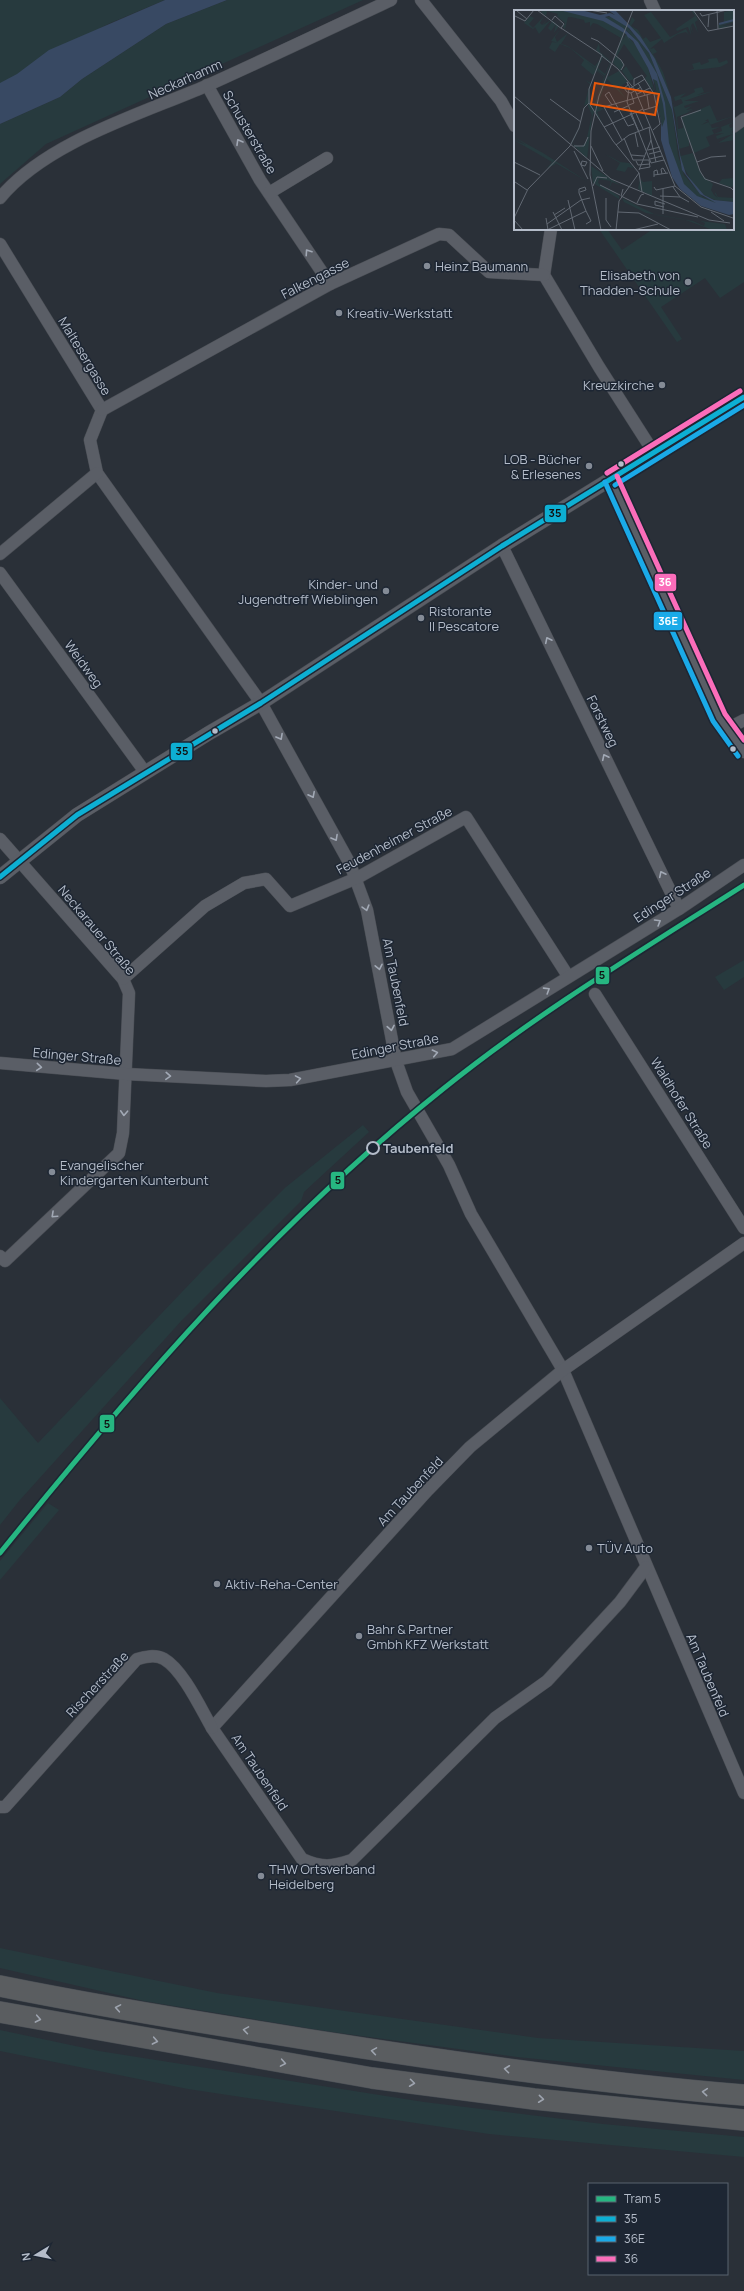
<svg xmlns="http://www.w3.org/2000/svg" width="744" height="2291" font-family="Manrope,sans-serif">
<style>
.green{fill:#273a3e}
.water{fill:#384963}
.lines{fill:none;stroke-linecap:round;stroke-linejoin:round}
.minor-casing{stroke:#484c53;stroke-width:13}
.tertiary-casing{stroke:#484c53;stroke-width:15}
.motorway-casing{stroke:#474c53;stroke-width:22}
.minor{stroke:#5a5e66;stroke-width:12}
.tertiary{stroke:#5a5e66;stroke-width:14}
.motorway{stroke:#5a5d60;stroke-width:21}
.bus-1-casing{stroke:#1d2633;stroke-width:8}
.bus-2-casing{stroke:#1d2633;stroke-width:8}
.bus-3-casing{stroke:#1d2633;stroke-width:8}
.bus-1{stroke:#0dafd3;stroke-width:5}
.bus-2{stroke:#1aaae8;stroke-width:5}
.bus-3{stroke:#fb6dba;stroke-width:5}
.tram-1-casing{stroke:#1d2633;stroke-width:8}
.tram-1{stroke:#26b681;stroke-width:5}
.oneway{stroke:#a2a9b5}
.oneway2{stroke:#9ea4af}
.poi-dot{fill:#848b96;stroke:#1d2633;stroke-width:1.5}
.bus-dot{fill:#b4bcc9;stroke:#1d2633;stroke-width:1.5}
.stop-dot{fill:#1d2633;stroke:#b4bcc9;stroke-width:2}
.labels{text-anchor:middle;stroke-width:3;stroke-linejoin:round;paint-order:stroke}
.street-label{font-size:13px;fill:#b4bcc9;stroke:#1d2633}
.poi-label{font-size:13px;fill:#b4bcc9;stroke:#1d2633;text-anchor:start}
.stop-label{font-size:13px;font-weight:bold;fill:#b4bcc9;stroke:#1d2633;text-anchor:start}
.inset-river{fill:none;stroke:#384963;stroke-width:2}
.inset-road{fill:none;stroke:#616872;stroke-width:1}
.view{fill:#e8590c;fill-opacity:0.15;stroke:#e8590c;stroke-width:2}
.inset-edge{fill:none;stroke:#b4bcc9;stroke-width:2}
.line-badge{stroke:#1d2633;stroke-width:1.5}
.badge-label{font-size:11px;text-anchor:middle;font-weight:bold;fill:#fff}
.pale-badge-label{font-size:11px;text-anchor:middle;font-weight:bold;fill:#111}
</style>
<rect width="100%" height="100%" fill="#2a3038"/>
<g class="green">
<path d="M0,0H165L108,24L0,84Z"/>
<path d="M227,0H363L46,144L0,184V124L60,97L82,79L166,24Z"/>
<path d="M744,125V282L720,298L705,278L661,307L682,339L677,342L599,229H607L622,250L653,229H733V132Z"/>
<path d="M744,960V977L724,990L715,977Z"/>
<path d="M363,1125L369,1132L304,1192L301,1201L182,1320L19,1501L0,1525V1398L38,1443L201,1272L286,1187Z"/>
<path d="M48,1503L59,1510L0,1580V1561Z"/>
<path d="M0,1948L217,1993L538,2038L744,2051V2080L517,2057L325,2031L144,2001L0,1968Z"/>
<path d="M0,2030L99,2051L424,2102L603,2124L744,2137V2157L489,2134L188,2089L0,2051Z"/>
</g>
<path class="water" d="M165,0H227L166,24L82,79L60,97L0,124V83L17,74L49,50Z"/>
<g class="lines">
<defs>
<g id="minor">
<path d="M421,0L501,101L515,126"/>
<path d="M650,0L655,11"/>
<path d="M207,85L260,180L330,284"/>
<path d="M733,127L744,119"/>
<path d="M269,193L327,158"/>
<path d="M0,198C46,142 141,114 206,86C268,58 329,29 391,0"/>
<path d="M0,244L102,410L90,440L97,473L261,703L350,864L367,910L396,1061L407,1092L449,1165L471,1214L563,1370L744,1793"/>
<path d="M544,275L599,367L654,453"/>
<path d="M544,275L551,229"/>
<path d="M102,410L330,284L439,234L449,235L489,272L544,275"/>
<path d="M611,479L719,718L744,752"/>
<path d="M502,546L679,909"/>
<path d="M0,554L97,473"/>
<path d="M0,573L145,772"/>
<path d="M727,729L744,720"/>
<path d="M0,839L123,979L129,993L123,1133L119,1153L5,1261L0,1256"/>
<path d="M123,979L205,906L244,883L266,879L290,906L357,878L466,817L568,976"/>
<path d="M595,994L744,1228"/>
<path d="M0,1063L126,1074L266,1081L290,1080L452,1049L679,909L744,865"/>
<path d="M646,1567L620,1602L547,1681L495,1718L352,1860C332,1867 322,1868 302,1859L212,1728L428,1490L470,1447L563,1370L744,1243"/>
<path d="M0,1807H5L137,1659C146,1657 155,1654 164,1659C183,1670 201,1709 212,1728"/>
</g>
<path id="tertiary" d="M0,877L77,815L209,733L261,703L502,546L744,397"/>
<g id="motorway">
<path d="M0,1986C89,2004 179,2019 268,2033C426,2059 584,2082 744,2095"/>
<path d="M0,2012L372,2078L534,2099L744,2120"/>
</g>
</defs>
<use href="#minor" class="minor-casing"/>
<use href="#tertiary" class="tertiary-casing"/>
<use href="#motorway" class="motorway-casing"/>
<use href="#minor" class="minor"/>
<use href="#tertiary" class="tertiary"/>
<use href="#motorway" class="motorway"/>
<defs>
<path id="bus-1" d="M0,877L77,815L261,703L502,546L744,397"/>
<g id="bus-2">
<path d="M605,482L713,721L738,756"/>
<path d="M615,485L744,405"/>
</g>
<g id="bus-3">
<path d="M607,473L740,391"/>
<path d="M617,476L725,714L744,740"/>
</g>
</defs>
<use href="#bus-1" class="bus-1-casing"/>
<use href="#bus-2" class="bus-2-casing"/>
<use href="#bus-3" class="bus-3-casing"/>
<use href="#bus-1" class="bus-1"/>
<use href="#bus-2" class="bus-2"/>
<use href="#bus-3" class="bus-3"/>
<defs>
<path id="tram-1" d="M0,1553C134,1387 275,1223 443,1089C537,1013 642,950 744,885"/>
</defs>
<use href="#tram-1" class="tram-1-casing"/>
<use href="#tram-1" class="tram-1"/>
</g>
<defs><path id="oneway-chevron" d="M-2-3.5L2.5 0L-2 3.5" fill="none" stroke-width="1.6" stroke-linecap="round" stroke-linejoin="round"/></defs>
<g class="oneway">
<use href="#oneway-chevron" transform="translate(239 142) rotate(-120)"/>
<use href="#oneway-chevron" transform="translate(308 252) rotate(-124)"/>
<use href="#oneway-chevron" transform="translate(548 640) rotate(-116)"/>
<use href="#oneway-chevron" transform="translate(280 737) rotate(61)"/>
<use href="#oneway-chevron" transform="translate(605 757) rotate(-116)"/>
<use href="#oneway-chevron" transform="translate(312 795) rotate(63)"/>
<use href="#oneway-chevron" transform="translate(335 838) rotate(61)"/>
<use href="#oneway-chevron" transform="translate(662 874) rotate(-116)"/>
<use href="#oneway-chevron" transform="translate(366 908) rotate(74)"/>
<use href="#oneway-chevron" transform="translate(658 922) rotate(-31)"/>
<use href="#oneway-chevron" transform="translate(379 967) rotate(78)"/>
<use href="#oneway-chevron" transform="translate(547 990) rotate(-32)"/>
<use href="#oneway-chevron" transform="translate(391 1028) rotate(80)"/>
<use href="#oneway-chevron" transform="translate(435 1053) rotate(-12)"/>
<use href="#oneway-chevron" transform="translate(39 1067) rotate(5)"/>
<use href="#oneway-chevron" transform="translate(168 1076) rotate(3)"/>
<use href="#oneway-chevron" transform="translate(298 1079) rotate(-10)"/>
<use href="#oneway-chevron" transform="translate(124 1113) rotate(93)"/>
<use href="#oneway-chevron" transform="translate(54 1215) rotate(137)"/>
</g>
<g class="oneway2">
<use href="#oneway-chevron" transform="translate(118 2008) rotate(-170)"/>
<use href="#oneway-chevron" transform="translate(38 2019) rotate(11)"/>
<use href="#oneway-chevron" transform="translate(246 2030) rotate(-171)"/>
<use href="#oneway-chevron" transform="translate(155 2041) rotate(11)"/>
<use href="#oneway-chevron" transform="translate(374 2051) rotate(-171)"/>
<use href="#oneway-chevron" transform="translate(283 2063) rotate(10)"/>
<use href="#oneway-chevron" transform="translate(507 2069) rotate(-173)"/>
<use href="#oneway-chevron" transform="translate(412 2083) rotate(7)"/>
<use href="#oneway-chevron" transform="translate(705 2092) rotate(-175)"/>
<use href="#oneway-chevron" transform="translate(541 2099) rotate(6)"/>
</g>
<g class="poi-dot">
<circle cx="427" cy="266" r="4"/>
<circle cx="688" cy="282" r="4"/>
<circle cx="339" cy="313" r="4"/>
<circle cx="662" cy="385" r="4"/>
<circle cx="589" cy="466" r="4"/>
<circle cx="386" cy="591" r="4"/>
<circle cx="421" cy="618" r="4"/>
<circle cx="52" cy="1172" r="4"/>
<circle cx="589" cy="1548" r="4"/>
<circle cx="217" cy="1584" r="4"/>
<circle cx="359" cy="1636" r="4"/>
<circle cx="261" cy="1876" r="4"/>
</g>
<g class="bus-dot">
<circle cx="621" cy="464" r="3.5"/>
<circle cx="215" cy="731" r="3.5"/>
<circle cx="733" cy="749" r="3.5"/>
</g>
<circle class="stop-dot" cx="373" cy="1148" r="6"/>
<g class="labels">
<g class="street-label">
<text transform="translate(185 79) rotate(-24)" y="5">Neckarhamm</text>
<text transform="translate(250 132) rotate(60)" y="5">Schusterstraße</text>
<text transform="translate(315 278) rotate(-27)" y="5">Falkengasse</text>
<text transform="translate(85 356) rotate(59)" y="5">Maltesergasse</text>
<text transform="translate(84 664) rotate(54)" y="5">Weidweg</text>
<text transform="translate(603 721) rotate(64)" y="5">Forstweg</text>
<text transform="translate(394 840) rotate(-28)" y="5">Feudenheimer Straße</text>
<text transform="translate(672 895) rotate(-33)" y="5">Edinger Straße</text>
<text transform="translate(97 930) rotate(50)" y="5">Neckarauer Straße</text>
<text transform="translate(396 982) rotate(79)" y="5">Am Taubenfeld</text>
<text transform="translate(395 1046) rotate(-11)" y="5">Edinger Straße</text>
<text transform="translate(77 1056) rotate(5)" y="5">Edinger Straße</text>
<text transform="translate(682 1103) rotate(58)" y="5">Waldhofer Straße</text>
<text transform="translate(410 1491) rotate(-47)" y="5">Am Taubenfeld</text>
<text transform="translate(708 1675) rotate(67)" y="5">Am Taubenfeld</text>
<text transform="translate(97 1684) rotate(-47)" y="5">Rischerstraße</text>
<text transform="translate(260 1772) rotate(56)" y="5">Am Taubenfeld</text>
</g>
<g class="poi-label">
<text x="435" y="271">Heinz Baumann</text>
<text x="680" y="280" text-anchor="end">Elisabeth von<tspan x="680" dy="15">Thadden-Schule</tspan></text>
<text x="347" y="318">Kreativ-Werkstatt</text>
<text x="654" y="390" text-anchor="end">Kreuzkirche</text>
<text x="581" y="464" text-anchor="end">LOB - Bücher<tspan x="581" dy="15">&amp; Erlesenes</tspan></text>
<text x="378" y="589" text-anchor="end">Kinder- und<tspan x="378" dy="15">Jugendtreff Wieblingen</tspan></text>
<text x="429" y="616">Ristorante<tspan x="429" dy="15">Il Pescatore</tspan></text>
<text x="60" y="1170">Evangelischer<tspan x="60" dy="15">Kindergarten Kunterbunt</tspan></text>
<text x="597" y="1553">TÜV Auto</text>
<text x="225" y="1589">Aktiv-Reha-Center</text>
<text x="367" y="1634">Bahr &amp; Partner<tspan x="367" dy="15">Gmbh KFZ Werkstatt</tspan></text>
<text x="269" y="1874">THW Ortsverband<tspan x="269" dy="15">Heidelberg</tspan></text>
</g>
<g class="stop-label">
<text x="383" y="1153">Taubenfeld</text>
</g>
</g>
<g transform="translate(514 10)">
<rect width="220" height="220" fill="#2a3038"/>
<path d="M29,0H58L81,6L111,21L109,30L112,24L125,39L134,58L145,98L138,77L136,78L131,68L133,66L110,34L103,46L110,54L107,61L99,53L107,28L83,14L79,13L76,17V12L71,13L70,10L57,7H54L51,19L49,17L51,13L43,6L44,4L33,1L32,6L27,2ZM177,0H179L184,10L181,12L184,23L179,13L177,15L179,24L176,16L177,25L174,17L163,21L162,19L181,6ZM220,0V12L207,16L220,15L205,19L204,15L216,12L210,13V2ZM137,2L156,27L172,19L175,25L172,22L164,24L150,33L148,29L136,39L140,38L143,42L139,44L149,62L157,87L137,42L115,15L118,7L121,10L117,16L124,20L129,29L132,27L136,32L147,28L130,5ZM16,6L20,8L15,14L19,18L30,6L26,13L28,15L35,8L45,16L40,23L42,14L37,21L34,18L38,11L35,8L29,15L37,10L25,24L21,17L19,19L10,13ZM91,7H98L112,15L135,43L158,100L164,145L170,165L189,187L208,193L212,203L193,198L172,181L159,154L148,117L141,74L128,38L114,22ZM47,18L41,27L43,32L54,23L47,34L51,35L55,37L81,56L88,47L82,40L85,33L86,42L97,52L91,66L72,51L91,67L78,108L73,148L57,133L67,114L58,134L67,137L72,132L78,105L73,94L70,96L76,74L71,70L77,73L74,88L79,99L90,67L83,61L79,65L67,55L70,50L56,38L46,34L41,42L35,38L38,32L44,33L37,31L31,28L37,31ZM89,47L96,53L91,64L84,58ZM203,48L205,53L213,50L214,53L206,57L172,61L180,59L178,54L186,52L187,55L195,52L194,49ZM98,54L94,67L105,61L109,65L114,71L104,78L112,89L93,69L83,96L90,99L83,102L89,115L81,103L88,78ZM112,56L120,69L115,71L108,61ZM188,77L190,82L183,85L199,81L170,91H185L170,96L171,98L178,96L172,100L179,99L173,102L180,100L163,107L164,119L169,118L168,107L196,95L203,111L220,106L196,115L194,109L191,111H194L187,115L195,112L198,118L206,117L198,120L200,124L192,127L196,136L180,143L175,129V136L165,139L167,146L179,143L188,165L199,174L197,180L200,185L204,188L201,184V182L204,187L220,188V192L201,190L190,185L178,172L168,154L166,145L164,129L162,107L157,87L160,97L163,96L169,93L167,89L161,91L160,87L172,83L166,88L173,86L181,82L180,79ZM220,112L215,115L216,118L220,117L217,120L220,119L218,122L220,124V130L204,133L219,124L203,129L202,126L210,123L200,124L208,121L207,117ZM0,127L29,143L74,172L38,151L42,154L33,158L38,152L0,130L12,135ZM91,144L99,148L106,152L115,153L120,158L114,157L111,162L102,160L106,153ZM77,156L106,175L98,172L95,179L97,171L85,169L84,173L105,186V189L79,173ZM220,168V176L217,177L205,173L208,169ZM126,169L129,172L138,171V186L124,179ZM108,188L142,205L179,211L190,216L191,213L186,211L211,214L213,220H199L169,209L132,203L110,192Z" fill="#273a3e" fill-rule="evenodd"/>
<path d="M45,0H67L86,5L96,3L101,5L94,0H101L126,26L141,49L157,87L166,145L172,164L190,185L200,190L220,192V204L215,205L187,196L166,179L158,167L147,130V113L140,75L134,58L119,31L114,27L117,33L112,24L89,11ZM95,6L115,18L135,43L158,100L168,160L186,184L202,193L183,186L170,174L155,133L151,93L143,64L124,32L109,18L91,7ZM139,69L143,71L149,94L151,109L148,117Z" fill="#384963" fill-rule="evenodd"/>
<path class="inset-river" d="M205,14L220,10"/>
<path class="inset-road" d="M23,0L48,19M75,0L93,3M179,0L194,21L220,16M203,0L204,19M3,1L13,9M186,3L188,6L213,0M1,6L11,11L20,0M38,10L41,6L50,14L47,18M194,17L195,5M47,18L88,45L75,79V93L99,131L125,163M77,28L84,31L107,50L110,55L107,60M88,46L104,59L121,80L161,176L187,197L219,208M131,69L115,79L113,92L137,153L150,150M124,73L131,85M120,75V69L128,65L140,84L146,114L139,120M116,78L113,72L114,75L110,78L113,82L117,83L127,77M123,84L136,78M133,85L135,98M0,86L97,169L195,210L216,213M36,89L67,112M98,95L91,85L95,82L114,116L120,114M115,95L120,93L117,83M130,100L143,96M187,100L167,107L186,161L191,169L217,178L220,181M121,101L129,119M100,102L114,96M116,103L125,122M90,117L129,99M121,123L124,137M110,128L119,150H135L136,157L125,159M108,130L90,97L139,83M137,130L142,152M102,135L115,125L136,117M60,136H70L74,127M77,136L89,161M134,140L146,137M60,141L74,169M135,144L147,141M117,145L130,146M136,149L148,146M122,151L124,155L136,154M0,152L26,165M73,152L68,151L67,155L71,156L73,152M183,152L197,147L212,146M125,160L137,130L135,117M125,163L128,182M148,164L147,159L149,158L152,163M140,165L154,163M140,167V161L143,160L144,165M1,172L13,180M86,175L106,185M79,176L83,167L93,168M140,177L142,180L161,176M159,177L166,187L175,192M109,179L107,186L123,194M66,182L72,180L71,177L65,179V183L72,201M146,186L166,187M92,188V210L97,217M54,190L61,220M123,193L127,185L130,184M123,194L184,207M150,197L141,195V191L151,194M72,201L77,211L72,214M39,202L48,220M104,202L125,203L157,220M197,202L210,211M149,204V179M40,205L51,198M0,208L14,179L56,136L65,118L70,98L75,93M32,208L34,220M0,210L9,220M33,214L67,190L76,188M33,220L72,201M87,220L76,165L77,121L85,86L119,0M102,220L105,191L125,163M119,220L144,214"/>
<path class="view" d="M81,73L145,84L141,105L77,94Z"/>
<rect width="220" height="220" class="inset-edge"/>
</g>
<g class="line-badge">
<rect x="544" y="504" width="23" height="19" rx="4" fill="#0dafd3"/>
<rect x="654" y="573" width="23" height="19" rx="4" fill="#fb6dba"/>
<rect x="653" y="611" width="30" height="20" rx="4" fill="#1aaae8"/>
<rect x="170" y="742" width="23" height="19" rx="4" fill="#0dafd3"/>
<rect x="595" y="966" width="15" height="19" rx="4" fill="#26b681"/>
<rect x="330" y="1171" width="15" height="19" rx="4" fill="#26b681"/>
<rect x="99" y="1414" width="16" height="19" rx="4" fill="#26b681"/>
</g>
<g class="badge-label">
<text x="665" y="586">36</text>
<text x="668" y="625">36E</text>
</g>
<g class="pale-badge-label">
<text x="555" y="517">35</text>
<text x="182" y="755">35</text>
<text x="602" y="979">5</text>
<text x="338" y="1184">5</text>
<text x="107" y="1428">5</text>
</g>
<rect x="588" y="2183" width="140" height="92" fill="#1d2633" stroke="#59626f"/>
<rect x="596" y="2196" width="20" height="6" fill="#26b681" stroke="#59626f"/>
<text x="624" y="2203" font-size="12" fill="#b4bcc9">Tram 5</text>
<rect x="596" y="2216" width="20" height="6" fill="#0dafd3" stroke="#59626f"/>
<text x="624" y="2223" font-size="12" fill="#b4bcc9">35</text>
<rect x="596" y="2236" width="20" height="6" fill="#1aaae8" stroke="#59626f"/>
<text x="624" y="2243" font-size="12" fill="#b4bcc9">36E</text>
<rect x="596" y="2256" width="20" height="6" fill="#fb6dba" stroke="#59626f"/>
<text x="624" y="2263" font-size="12" fill="#b4bcc9">36</text>
<g transform="translate(36 2255) rotate(260)" stroke="#1d2633" stroke-width="3" paint-order="stroke">
<path d="M0-3L7 15L0 10L-7 15Z" fill="#b4bcc9"/>
<text y="-6" font-size="11" font-weight="bold" text-anchor="middle" fill="#b4bcc9">N</text>
</g>
</svg>
